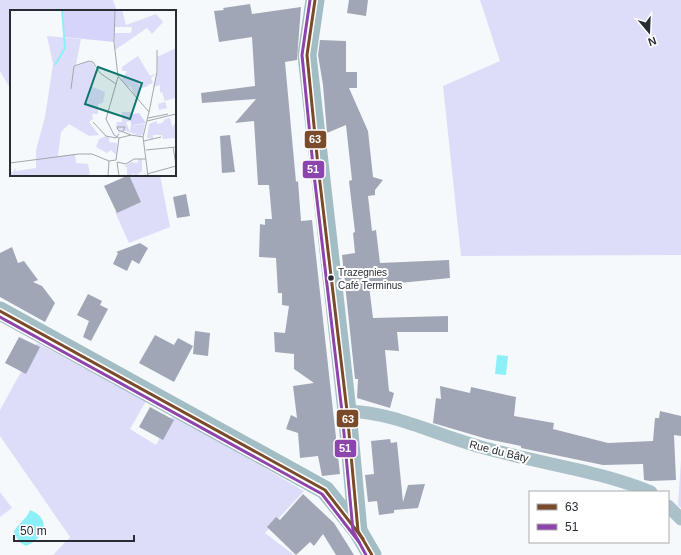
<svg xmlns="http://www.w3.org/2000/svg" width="681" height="555" font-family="Arial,sans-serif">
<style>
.green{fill:#ddddf9}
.water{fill:#8cf0f6}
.building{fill:#a0a6b5}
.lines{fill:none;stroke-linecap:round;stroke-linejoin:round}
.street{stroke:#aac1c9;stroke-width:13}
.secondary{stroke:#a2bdc4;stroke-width:19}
.bus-1-casing{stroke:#fff;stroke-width:6}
.bus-2-casing{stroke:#fff;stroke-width:6}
.bus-1{stroke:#7a4b2a;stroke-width:3}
.bus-2{stroke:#8e44ad;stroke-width:3}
.bus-dot{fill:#272d33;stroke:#fff;stroke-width:1.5}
.labels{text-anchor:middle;stroke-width:4;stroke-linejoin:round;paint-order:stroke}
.bus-label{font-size:10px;fill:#272d33;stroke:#fff;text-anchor:start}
.street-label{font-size:11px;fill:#272d33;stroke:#fff}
.inset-river{fill:none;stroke:#8cf0f6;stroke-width:2}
.inset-road{fill:none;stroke:#a3a7ab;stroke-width:1}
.view{fill:#0f766e;fill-opacity:0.15;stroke:#0f766e;stroke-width:2}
.inset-edge{fill:none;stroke:#272d33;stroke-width:2}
.line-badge{stroke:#fff;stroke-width:1.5}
.badge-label{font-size:11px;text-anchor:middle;font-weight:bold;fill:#fff}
</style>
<rect width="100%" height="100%" fill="#f6f9fb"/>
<g class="green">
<path d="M0,0H113L117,11H11V90L0,71Z"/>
<path d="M480,0H681V255L461,256L443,86L500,61Z"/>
<path d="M128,175H160L170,227L129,243L115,212L140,200Z"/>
<path d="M37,343L146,401L130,429L156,445L173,415L304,491L265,533L294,555H53L70,537L0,436V410Z"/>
<path d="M681,460V508L678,505Z"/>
<path d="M0,492L12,508L0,517Z"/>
</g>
<g class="water">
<path d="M497,355L508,356L506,375L495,374Z"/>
<path d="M30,510C53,519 44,539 26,546L19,542L14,532C18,523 27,519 30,510Z"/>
</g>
<g class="building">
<path d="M349,0H368L366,16L347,13Z"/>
<path d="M250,4L252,14L301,7L297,60L285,62L296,182L298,181L301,221L312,220L340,474L322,476L318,456L300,458L298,433L286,429L291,415L297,418L293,386L314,383L294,369V354L275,352L274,332L285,333L289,306L282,305V293H278L276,258L259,257L260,224L265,225V219H272L269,185H258L254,121L235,123L256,99L202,103L201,93L255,86L252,37L219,42L214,11L224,10L223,8Z"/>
<path d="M320,40L346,41V72H357V88H349L368,131L373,177L383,180L375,190V195L368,196L372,231L376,230L380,263L449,260L450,278L369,286L373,318L448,316V332H397L399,351L385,350L389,391L394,393L390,408L357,398L358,379H355L342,255L355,253L353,233L355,232L349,181L352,180L346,125L327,133L323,85L318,55Z"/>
<path d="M230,135L235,172L222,173L220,136Z"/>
<path d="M129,175L141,202L117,213L104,186Z"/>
<path d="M186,194L190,216L177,218L173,197Z"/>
<path d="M140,243L148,248L139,264L132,260L127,271L113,264L118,253L116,252Z"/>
<path d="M12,247L18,263L24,261L38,280L33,282L42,286L55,303L45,322L0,297V253Z"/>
<path d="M88,294L102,301L100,305L108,309L91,341L83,337L89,321L77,315Z"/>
<path d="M195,331L210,333L208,356L193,354Z"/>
<path d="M155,335L174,345L178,338L193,346L174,382L139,363Z"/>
<path d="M19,337L40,347L26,374L5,363Z"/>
<path d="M440,386L470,393L471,387L516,397L514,416L554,423L553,429L608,443L653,441L655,418H659L660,411L681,416V436L674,435L676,480L650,481L644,480L643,464L603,465L521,448V446L487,439L433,423L436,398L441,399Z"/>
<path d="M150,407L174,420L163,440L139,427Z"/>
<path d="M390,439L391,443L397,442L403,502L408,485L425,484L418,508L394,510V513L379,515L377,501L368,502L365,475L374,474L371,441Z"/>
<path d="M303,494L334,523L354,555H336L323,534L314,546L310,542L296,555L267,527L276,517L280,520Z"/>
</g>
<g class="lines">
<g class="street">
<path d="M347,411C393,412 436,435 481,447C537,463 597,470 651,492"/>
<path d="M668,506L681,519"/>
</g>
<g class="secondary">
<path d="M315,0L307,55L347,411L358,531"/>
<path d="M0,311L325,490L358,531L372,555"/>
</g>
<defs>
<g id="bus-1">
<path d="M315,0L307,55L318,166L347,411L358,531L372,555"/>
<path d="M0,311L325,490L363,539"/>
</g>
<g id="bus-2">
<path d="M310,0L302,55L313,166L342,412L353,531L366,555"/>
<path d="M0,317L322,494L359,542"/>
</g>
</defs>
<use href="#bus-1" class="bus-1-casing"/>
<use href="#bus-2" class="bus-2-casing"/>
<use href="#bus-1" class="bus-1"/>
<use href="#bus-2" class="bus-2"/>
</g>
<circle class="bus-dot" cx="331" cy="278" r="3.5"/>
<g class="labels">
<g class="bus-label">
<text x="338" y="276">Trazegnies<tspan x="338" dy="13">Café Terminus</tspan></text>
</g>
<g class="street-label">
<text transform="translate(499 451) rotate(14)" y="4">Rue du Bâty</text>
</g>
</g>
<g transform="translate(10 10)">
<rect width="166" height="166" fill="#f6f9fb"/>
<path d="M105,0H112L116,15L146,4L153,12L142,24L137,18L105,40V23H121L122,17H105ZM37,26L71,29L66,55L63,56L64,57L76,52H82L87,61L80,76L95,82L93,93L88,94V104H82L83,109L79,112L89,125L79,126L59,114L51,122L48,146L65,144L66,153L78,154L80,164L76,166H0V162H3L5,158L6,161L26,158V140L35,107L43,54ZM166,38L165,88L155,91L157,98L149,100L148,94L155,92L152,82L150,83V75L143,77L148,61L147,47ZM128,46L140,66L146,63L141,68L143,73L138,75L136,72L138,76L132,78V70L128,72L130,81L125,86L120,76L118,78L111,70L117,61H112V57ZM112,102H121L123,111L116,112L120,122L121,115L135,114L133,124L130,126L116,121L109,123L108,120L115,119H107L106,116L107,112H112ZM160,108L162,117L166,112L165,128L153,129L152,125H143V129L137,128L139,114L147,111V114L152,113L155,109ZM96,126L99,127V132L107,133L106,145L101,140L97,143L86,137L89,129ZM129,149H132V161L126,166L123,163L122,166H117V157H114L121,152L127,153Z" fill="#ddddf9"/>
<path d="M52,0H105L104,32L54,27ZM129,103L136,113L121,115V104Z" fill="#d6d4fb"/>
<path class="inset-river" d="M45,55L55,38L52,0"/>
<path class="inset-road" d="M105,0L104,32L108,66L139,102L133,127L138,166M108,67L96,109L104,125L109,128M61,79L64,56L79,51L83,52L90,63L106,74M139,102L147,62V40M138,108L158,104M137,111L166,104M83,112L96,126L106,128L109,124M113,121L115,117H107L108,120L121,125M109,128L121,125L133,127M134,131L151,127M163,137L166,155M136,140L166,137M99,151L106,150L109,128M107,152L116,154L124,149H136M107,152L109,166M0,153L69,144H82L99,151M137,164L166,156M98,166L99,151"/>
<path class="view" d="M88,57L132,73L120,109L75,94Z"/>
<rect width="166" height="166" class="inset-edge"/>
</g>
<g class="line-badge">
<rect x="304" y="130" width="23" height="19" rx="4" fill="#7a4b2a"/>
<rect x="302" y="160" width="23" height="19" rx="4" fill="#8e44ad"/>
<rect x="336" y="409" width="23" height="19" rx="4" fill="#7a4b2a"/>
<rect x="334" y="439" width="23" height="19" rx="4" fill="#8e44ad"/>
</g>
<g class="badge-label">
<text x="315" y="143">63</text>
<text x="313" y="173">51</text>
<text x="348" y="423">63</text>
<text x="345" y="452">51</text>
</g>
<rect x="529" y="491" width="140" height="52" fill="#ffffff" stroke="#a9abad"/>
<rect x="537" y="504" width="20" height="6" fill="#7a4b2a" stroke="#a9abad"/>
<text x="565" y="511" font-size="12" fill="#272d33">63</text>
<rect x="537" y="524" width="20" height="6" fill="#8e44ad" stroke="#a9abad"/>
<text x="565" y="531" font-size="12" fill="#272d33">51</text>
<g transform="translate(649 32) rotate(161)" stroke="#ffffff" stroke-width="3" paint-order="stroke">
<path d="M0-3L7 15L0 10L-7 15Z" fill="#272d33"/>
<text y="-6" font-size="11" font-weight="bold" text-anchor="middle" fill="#272d33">N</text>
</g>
<path d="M14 535v6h120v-6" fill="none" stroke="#272d33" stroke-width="2"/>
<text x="20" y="535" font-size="12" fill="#272d33" stroke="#ffffff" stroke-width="3" paint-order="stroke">50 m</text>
</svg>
